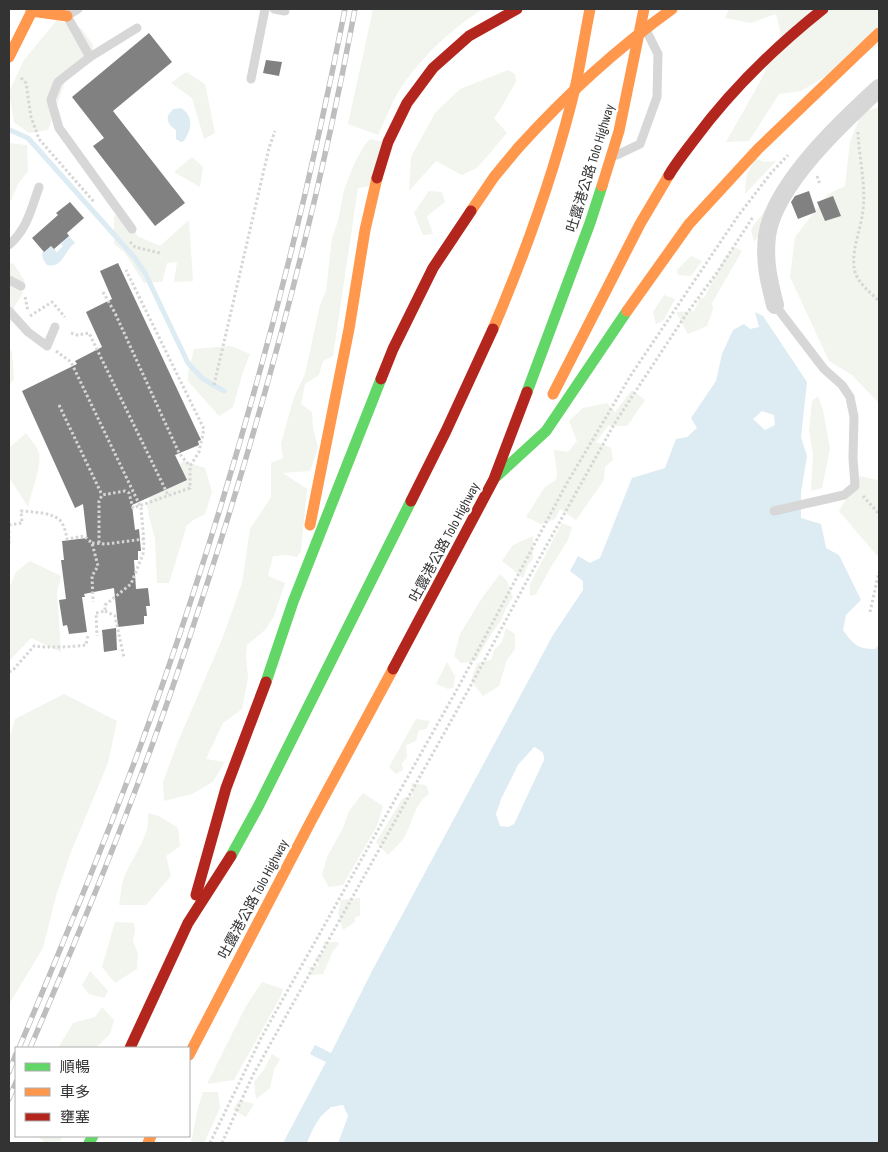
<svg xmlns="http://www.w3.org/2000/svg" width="888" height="1152" font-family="'Sofia Sans Condensed','Noto Sans TC',sans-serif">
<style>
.green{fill:#f1f5ed}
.water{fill:#ddebf3;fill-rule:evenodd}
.pier{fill:#fff;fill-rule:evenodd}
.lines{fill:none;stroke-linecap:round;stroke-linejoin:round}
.stream{stroke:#ddebf3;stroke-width:5}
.building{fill:#818181}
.path{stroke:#d6d6d6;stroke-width:3;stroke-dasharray:2.5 2.5;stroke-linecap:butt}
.lane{stroke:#d7d7d7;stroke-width:9}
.street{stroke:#d7d7d7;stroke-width:18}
.fast{stroke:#63d668;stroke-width:11}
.slow{stroke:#ff974d;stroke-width:11}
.jam{stroke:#b3261e;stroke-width:11}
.rail-casing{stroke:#bebebe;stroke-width:5.5}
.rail{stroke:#fff;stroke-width:4;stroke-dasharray:11;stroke-linecap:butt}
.slow-bridge{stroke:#ff974d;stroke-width:11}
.labels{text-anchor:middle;stroke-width:5;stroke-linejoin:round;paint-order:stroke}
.street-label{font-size:14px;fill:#333;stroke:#fff}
</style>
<rect width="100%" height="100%" fill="#fff"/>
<g class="green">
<path d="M373,9H483C452,28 425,54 404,83C393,98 386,119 378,135L348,124Z"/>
<path d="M729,9H879V45L801,91L779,94L749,141L726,142L761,80L781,34L776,14L751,23L725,18Z"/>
<path d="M57,20L81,28L93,45V53L70,68L48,130L29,133L14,122L9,92L24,60Z"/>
<path d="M508,70L515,74L516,82C508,94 503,107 494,118L507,133L477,168L462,175L436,161L409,191L411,157L435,113L460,89Z"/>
<path d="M186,72L205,84L215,133L204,139L192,98L171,83Z"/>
<path d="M879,107V403L852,375L829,361L790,277L795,237L828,194L845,186L850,142L862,112Z"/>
<path d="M370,139L392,144L370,186L358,188L333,356L323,361L319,375L305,384L301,404L312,412L313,428L318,447L310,471L283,473L307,489L301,551L297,557L287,555L273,556L268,576L285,583L274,616L266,629L247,645L246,657L248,678L242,709L223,723L206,759L225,762L213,782L192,794L164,801L163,782L177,744L223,637L242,583L250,529L271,497V463L283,458L281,443L294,397L305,374L320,305L326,291L332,238L338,221L344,190L354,164L364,146Z"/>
<path d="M9,143L27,145L28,171L18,184L11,201L9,199Z"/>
<path d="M192,157L203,167L200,187L174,172Z"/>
<path d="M754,158L765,162L776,161L745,194L746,178Z"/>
<path d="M429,191L442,192L445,202L427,216L433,234L423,235L414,213Z"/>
<path d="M770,204L767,225L754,242L751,229Z"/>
<path d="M114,215L133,224L137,236L160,246L189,220L193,281L174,282L177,262L167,263L162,282L144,283L125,253L114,244Z"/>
<path d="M735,247L742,251L712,303L713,309L707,326L688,334L676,312L694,311L700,298H704L724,259Z"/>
<path d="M691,256L702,261L691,276L678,275L677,270Z"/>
<path d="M9,263L14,264L24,280L22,295L14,307L11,323L9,325Z"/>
<path d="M664,295L675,299L664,320L656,324L653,312Z"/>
<path d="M231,346L250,354L243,372L233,407L219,416L188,381C187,370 192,360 194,349Z"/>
<path d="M9,349L12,352L14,379L9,385Z"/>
<path d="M632,390L645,400L627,426H608L596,442L611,448L613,460L605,467L604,480L576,520L560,509L555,519L541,524L526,517L545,487L556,480L557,473L554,450L568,452L577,441L569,421L583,408L607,403L615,412Z"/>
<path d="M818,396L823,410L830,449L822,488L811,491L813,454L809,431L812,401Z"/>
<path d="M26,433C30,439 37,446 39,453C42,465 31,493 28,507L9,477V448Z"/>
<path d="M184,461L205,468L212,492L205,514L193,520L185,527L186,528L169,583H157L155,539L148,512L149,511L147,507L154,484Z"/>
<path d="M860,476L877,480L879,478V558L839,511Z"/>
<path d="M562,523L572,527L568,540L551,567L536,594L530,596V584Z"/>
<path d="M533,536V559L528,565L523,578L502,561L513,545Z"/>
<path d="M30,561L61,576L57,592L61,652L31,638L9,661V588L16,572Z"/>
<path d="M500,574L507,581L513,597C506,606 504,617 497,626C489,637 483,648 476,661L461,663L454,656L460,634L482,598Z"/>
<path d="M506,628L515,634V649L507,660L499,686L483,696L471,681L477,663L491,660L494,650L502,642Z"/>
<path d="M447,662L455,676L454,687L448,689L436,684Z"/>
<path d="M64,694L117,721L108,763L71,852L56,896L43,948L9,1004V740L15,719Z"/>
<path d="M416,719L430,721L426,729L419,730L416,741L406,745L407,757L402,763L403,770L396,774L389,767Z"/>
<path d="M411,783L426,785L429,794C415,803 413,820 406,834C402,842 394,849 388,855L376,842L403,798L413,796Z"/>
<path d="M363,793L383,806L377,826L343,885L329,887L322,875L327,857L343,828L349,811Z"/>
<path d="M148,813L159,816L178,828L180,846L166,856L171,876L146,905H119C121,896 121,886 124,878C131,858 151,837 148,813Z"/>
<path d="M360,898V916L355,917V922L343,930L338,913L341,900Z"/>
<path d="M115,922L134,923L135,930L133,941L138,954L137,969L115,983L102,967Z"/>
<path d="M323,942H338L339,944L333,951L323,974L312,975L308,967L319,966L315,958L325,951Z"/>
<path d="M90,971L108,991L104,998L89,994L82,985Z"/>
<path d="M262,982L283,989L281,996L234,1080L207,1084L246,1006Z"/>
<path d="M102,1007L114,1020L110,1034L96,1048H58L73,1023L95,1017Z"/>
<path d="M272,1054L280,1059L274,1070L270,1088L256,1099L254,1082L263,1071Z"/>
<path d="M203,1092H218L220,1108L204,1143H191L198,1108Z"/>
<path d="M239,1100L254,1104L246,1117L233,1110Z"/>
<path d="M37,1136H61V1141L45,1142Z"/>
</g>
<g class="water">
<path d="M181,108C195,117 191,130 184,141L181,142L176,139V130C167,124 164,116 174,109Z"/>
<path d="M69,236L75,243C64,250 63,269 47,265L43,259L42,253L51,246L57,252L63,246L61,244Z"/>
<path d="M755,312L763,316L807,382L801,437L807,456L801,492V518L821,524L826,548L839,555L861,600L846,615L843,630C853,644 857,649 875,649L879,645V1143H338L348,1116L343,1105C320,1110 315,1124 307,1143H283L326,1062L310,1054L315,1045L331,1053L373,969L553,635L583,590V581L570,571L578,556L590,563L600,558L632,478L665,468L676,439L687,437L697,428L691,418L716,381L722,354L733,330L744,324L750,329L759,327ZM762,411L774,415L775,425L765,430L753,419ZM535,747L543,753L544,760L514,824L501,826L496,814L518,765Z"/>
</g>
<g class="pier">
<path d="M534,747L543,753L544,759L514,824L508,827L500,826L496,814L501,799L518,765ZM535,751L541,755L542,759L512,822L502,824L499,814L503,800L520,767Z"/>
<path d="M343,1105L348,1116L338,1143H335L345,1116L341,1108L332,1110L323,1117L309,1143H307L321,1116L331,1107Z"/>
</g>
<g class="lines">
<path class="stream" d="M10,130L28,138L134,257L145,273L188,363L203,379L224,391"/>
</g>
<g class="building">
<path d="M149,33L172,62L113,111L185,203L155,226L93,146L104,138L72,97Z"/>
<path d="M266,60L282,62L279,76L263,73Z"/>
<path d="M809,191L816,212L798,219L791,202L795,196Z"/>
<path d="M833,196L841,216L825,221L817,202Z"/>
<path d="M70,202L84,218L67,233L69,236L54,249L51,246L44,252L32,238L58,215L56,213Z"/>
<path d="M118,263L201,440L198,441L199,445L175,455L187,480L132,505L135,530L139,529L141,551H138V560H134L136,589L148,588L150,606H146L147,616H144V624L118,627L114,588L84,594L85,597H82L87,632L69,634L67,625L63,626L59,600L66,599L61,560H64L62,541L87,538L83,504L75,508L22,391L77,364L75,361L102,347L86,312L112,299L100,271Z"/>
<path d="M116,628L117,650L104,652L102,630Z"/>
</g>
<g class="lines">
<g class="path">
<path d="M21,78L26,83L31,117L39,139L94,202"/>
<path d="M858,132C859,158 866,184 863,210C861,229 852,248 854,267C855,281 870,292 879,301"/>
<path d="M817,176L820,185"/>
<path d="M130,242L135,247L160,253"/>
<path d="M103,292L115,313L179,453L190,466"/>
<path d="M25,297L28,311"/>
<path d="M30,316L52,302L65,317"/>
<path d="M71,333L77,335L89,333L168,495"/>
<path d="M56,351L71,362L141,508L144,542L143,554L131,584L105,605V611L96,613L97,636"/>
<path d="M214,385L269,148L275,131"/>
<path d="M59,405L102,495"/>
<path d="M863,496L879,514"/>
<path d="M9,525L22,523L21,511C32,512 56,512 62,523C65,528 66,534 67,539L84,536L92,543L98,566L92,576L93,602"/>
<path d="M9,531V546"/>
<path d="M92,543L106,544L144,539"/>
<path d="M99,543V501L102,495L125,491L129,493L133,508L190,488V466L199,452L204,429L126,270"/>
<path d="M105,611L115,616L124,658"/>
<path d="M870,612L879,572"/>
<path d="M9,672L14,669L34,646C50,648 70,647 86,645L88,635"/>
<path d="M210,1143L261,1038L460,684L567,483L631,375L738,216L771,173L788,155"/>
<path d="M222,1143L253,1075L470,687L529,577L616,421L687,313L716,274L753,217"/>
</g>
<g class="lane">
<path d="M78,9L67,16L90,57"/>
<path d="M274,9L285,11"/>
<path d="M251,79L265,9"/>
<path d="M617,155L640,144L657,97L658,54L646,30"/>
<path d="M132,229L59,128L51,100L58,82L90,57L137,28"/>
<path d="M9,245C27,229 31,210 39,187"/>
<path d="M9,280L21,286"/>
<path d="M9,311L28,332L47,346L55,327"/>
<path d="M774,511L844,495L855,486L853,458L854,417L850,397L842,385L824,369L775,305"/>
</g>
<path class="street" d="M775,305C769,281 764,262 767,236C774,185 842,122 879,88"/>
<g class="fast">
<path d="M527,392L590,223L602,186"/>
<path d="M497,476L546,431L627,311"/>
<path d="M266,682L293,602L381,379"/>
<path d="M231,856L258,807L411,501"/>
<path d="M89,1143L93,1136"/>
</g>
<g class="slow">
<path d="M31,11L67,16"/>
<path d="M9,57L33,9"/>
<path d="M602,186L619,131L644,9"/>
<path d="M471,211L494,177L518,148"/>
<path d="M627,311L689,224L758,149L879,33"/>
<path d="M493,329C527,249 556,168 576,84C581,59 585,34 590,9"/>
<path d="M553,394L640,224L669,175"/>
<path d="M310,525L349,329L365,230L377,178"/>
<path d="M189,1055L311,821L393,669"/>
<path d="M148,1143L151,1136"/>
</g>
<g class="jam">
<path d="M669,175C676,163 685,152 694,140C731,90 774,48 823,9"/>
<path d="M377,178L388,142L407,103L433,68L469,36L517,9"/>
<path d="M381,379L393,349L433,268L471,211"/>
<path d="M411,501L446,431L493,329"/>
<path d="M393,669L494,479L527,392"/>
<path d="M196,895L226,788L266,682"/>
<path d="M130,1048L188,923L231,856"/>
</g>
<defs>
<g id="rail">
<path d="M19,1048C69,929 119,809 162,686C239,465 300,238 345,9"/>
<path d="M30,1048C81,929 131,809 173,686C249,465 312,239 355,9"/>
<path d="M9,1072L16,1054"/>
<path d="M9,1099L16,1082"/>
</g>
</defs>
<use href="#rail" class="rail-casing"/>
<use href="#rail" class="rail"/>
<path class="slow-bridge" d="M518,148C565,96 615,50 672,9"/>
</g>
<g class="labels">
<g class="street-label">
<text transform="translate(590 168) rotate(-73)" y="5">吐露港公路 Tolo Highway</text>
<text transform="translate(444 542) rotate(-62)" y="5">吐露港公路 Tolo Highway</text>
<text transform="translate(253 899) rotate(-62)" y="5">吐露港公路 Tolo Highway</text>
</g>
</g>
<rect width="888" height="1152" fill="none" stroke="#333333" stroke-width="20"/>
<rect x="15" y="1047" width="175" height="90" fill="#ffffff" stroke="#adadad"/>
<rect x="25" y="1063" width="25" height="8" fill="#63d668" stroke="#adadad"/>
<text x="60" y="1072" font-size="15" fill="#333333">順暢</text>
<rect x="25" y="1088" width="25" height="8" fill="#ff974d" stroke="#adadad"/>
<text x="60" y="1097" font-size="15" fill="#333333">車多</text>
<rect x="25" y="1113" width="25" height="8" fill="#b3261e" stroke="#adadad"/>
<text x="60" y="1122" font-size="15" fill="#333333">壅塞</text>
</svg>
